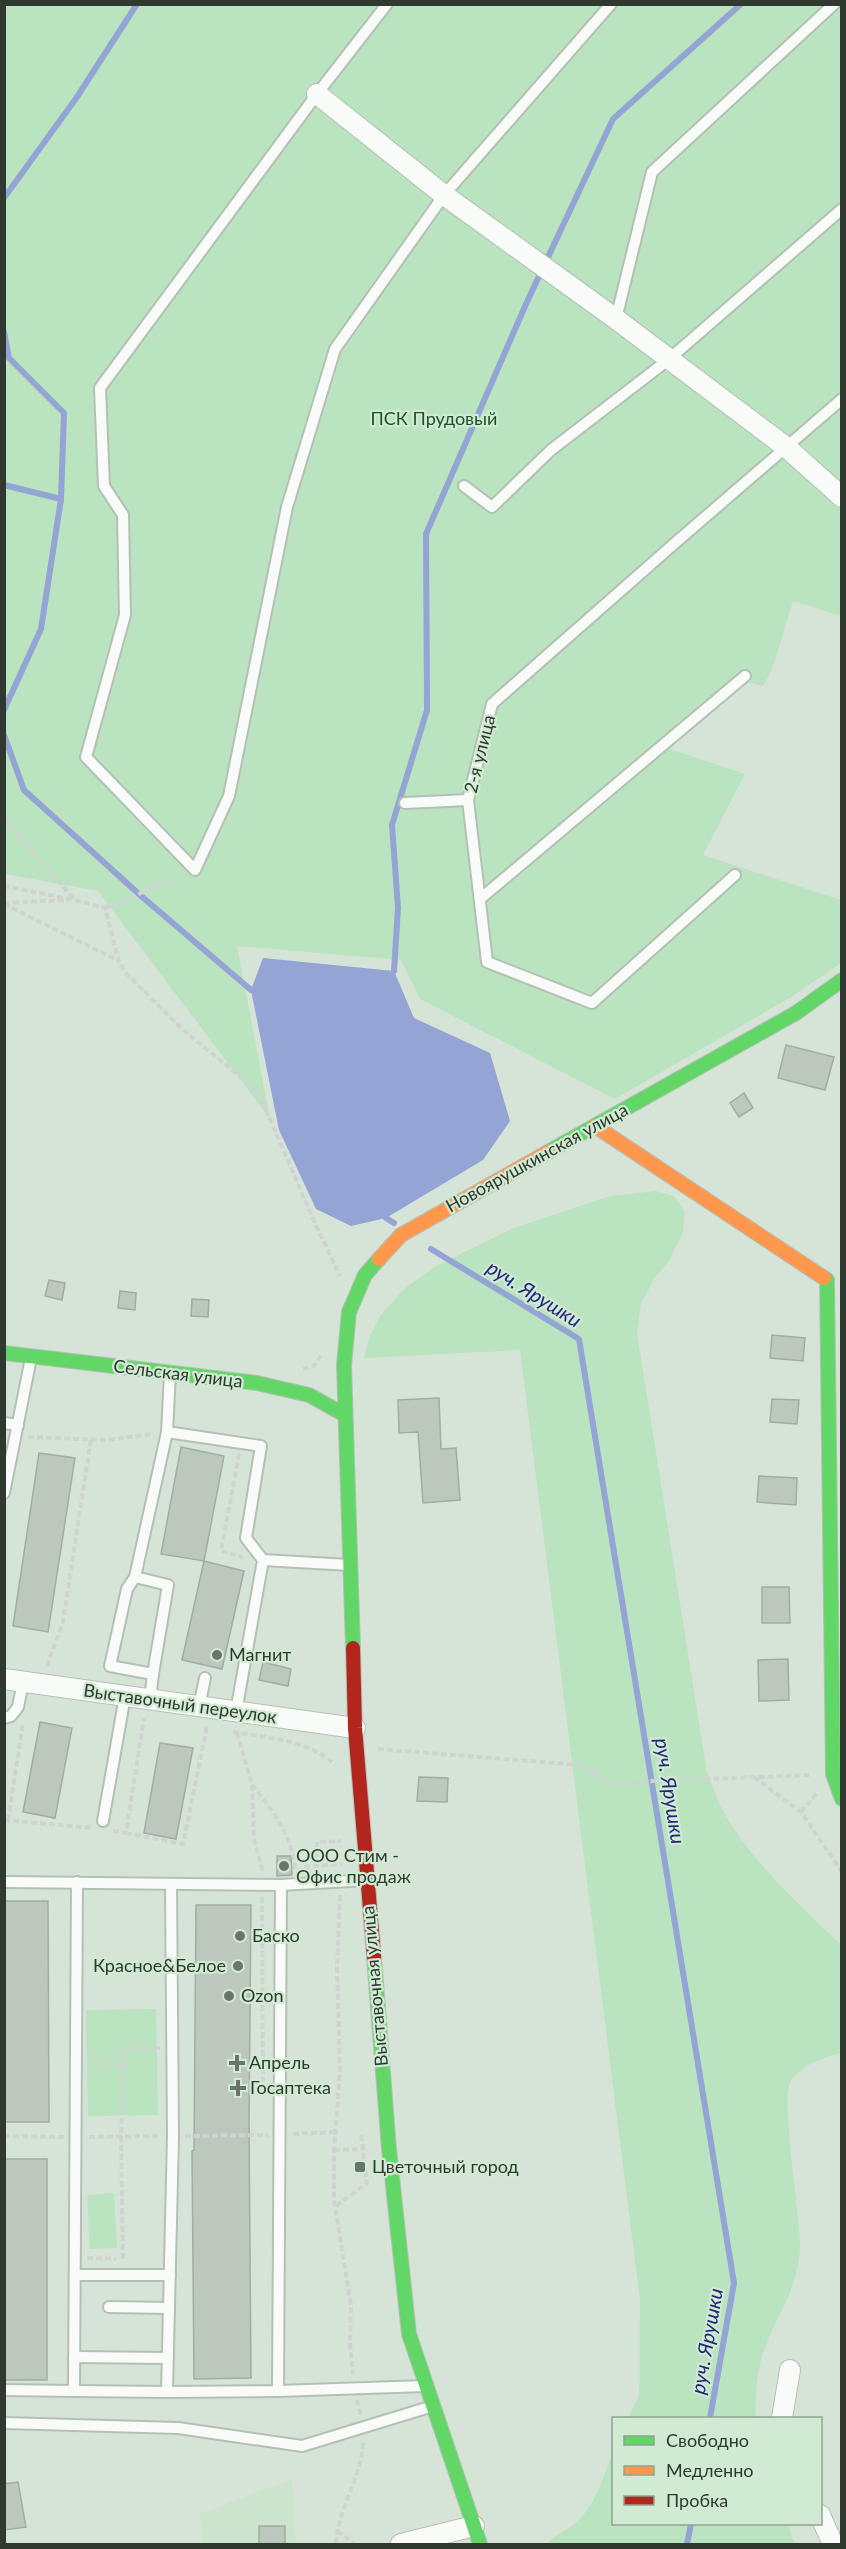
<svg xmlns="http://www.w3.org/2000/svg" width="846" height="2549" font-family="Lato,sans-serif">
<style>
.built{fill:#cce3ce}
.green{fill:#bae3c0}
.water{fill:#94a4d4}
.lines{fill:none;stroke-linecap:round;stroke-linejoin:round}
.stream{stroke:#94a4d4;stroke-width:6}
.building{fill:#bcc7bd;stroke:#a1aca3;stroke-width:1.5}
.lane-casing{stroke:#b4c0b6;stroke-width:14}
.street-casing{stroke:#b4c0b6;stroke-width:22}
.fast-casing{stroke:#b4c0b6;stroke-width:16}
.slow-casing{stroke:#b4c0b6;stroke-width:16}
.jam-casing{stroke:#b4c0b6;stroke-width:16}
.path{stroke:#cfd4d0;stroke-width:4;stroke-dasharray:6 3;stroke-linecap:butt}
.lane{stroke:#f9fbf9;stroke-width:10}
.street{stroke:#f9fbf9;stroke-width:20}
.fast{stroke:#63d668;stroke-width:14}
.slow{stroke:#ff974d;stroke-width:14}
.jam{stroke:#b3261e;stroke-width:14}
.poi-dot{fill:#69756b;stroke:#d0ead3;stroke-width:2}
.labels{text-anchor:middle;stroke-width:4.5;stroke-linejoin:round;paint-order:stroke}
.park-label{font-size:18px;fill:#1d5129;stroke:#d0ead3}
.street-label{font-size:18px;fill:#2f3930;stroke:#d0ead3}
.poi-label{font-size:18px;fill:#2f3930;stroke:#d0ead3;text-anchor:start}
.water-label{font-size:20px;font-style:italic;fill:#21247c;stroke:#d0ead3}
</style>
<rect width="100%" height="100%" fill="#d6e4d8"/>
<path class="built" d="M292,2479L296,2544H204L199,2514Z"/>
<g class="green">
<path d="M4,5H841V616L793,601L772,670L763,686L747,682L667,748L745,774L703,855L841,900V963L791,997L615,1099L420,999L401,960L237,946L270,1119L98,891L5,874Z"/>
<path d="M656,1191L674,1196L685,1211L683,1232L669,1261L654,1279L641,1304L637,1333L707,1773C712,1784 716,1796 721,1807C749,1860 799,1904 841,1945V2053C825,2057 800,2065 791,2081C780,2100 800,2213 800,2244C800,2290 773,2318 761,2360C756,2379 755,2399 756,2418H628L639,2396L640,2300L520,1350L364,1358L369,1338L381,1315L404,1289L436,1266L511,1229L610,1196Z"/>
<path d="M156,2009L158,2115L88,2116L86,2010Z"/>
<path d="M114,2193L117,2248L90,2249L87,2195Z"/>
<path d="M613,2452L614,2524H787L795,2544H547C555,2535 564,2532 573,2525C596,2507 603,2477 613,2452Z"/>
</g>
<path class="water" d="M263,958L394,971L414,1018L490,1053L510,1121L483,1160L386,1218L351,1226L316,1209L279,1130L251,990Z"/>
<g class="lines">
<g class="stream">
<path d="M4,198L77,97L137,4"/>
<path d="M4,332L9,358L64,413L61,499L41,629L4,710"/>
<path d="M4,485L61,499"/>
<path d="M4,735L24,790L140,895L251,990"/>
<path d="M394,971L398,908L392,825L427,710L426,534L526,304L613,119L741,4"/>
<path d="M386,1218L394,1223"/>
<path d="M431,1249L579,1339L734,2283L710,2418"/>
<path d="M687,2544L691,2524"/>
</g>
</g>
<g class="building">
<path d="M786,1045L834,1057L825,1090L778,1078Z"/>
<path d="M744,1093L753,1108L739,1117L730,1103Z"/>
<path d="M49,1280L65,1283L62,1300L45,1296Z"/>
<path d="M120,1291L136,1293L135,1310L118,1308Z"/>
<path d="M192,1299L209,1300L208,1317L191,1316Z"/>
<path d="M772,1335L805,1338L803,1361L770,1358Z"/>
<path d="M439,1398L441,1449L456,1448L460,1500L423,1503L418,1432L399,1433L398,1400Z"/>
<path d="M772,1399L799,1400L797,1424L770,1422Z"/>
<path d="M181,1447L224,1456L204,1561L161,1554Z"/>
<path d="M39,1453L75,1458L48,1632L13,1626Z"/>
<path d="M759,1476L797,1478L796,1505L757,1502Z"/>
<path d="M204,1561L244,1571L222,1669L182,1660Z"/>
<path d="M762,1587H789L790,1623H762Z"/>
<path d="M788,1659L789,1700L759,1701L758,1660Z"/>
<path d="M263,1662L291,1669L288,1686L259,1680Z"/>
<path d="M40,1722L72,1728L55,1818L23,1812Z"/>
<path d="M160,1743L193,1748L176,1839L144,1833Z"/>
<path d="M419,1777L448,1778L447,1802L417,1801Z"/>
<path d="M277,1856H291L292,1875L277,1876Z"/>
<path d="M4,1901H48L49,2122H4Z"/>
<path d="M196,1905H251L249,2123L251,2378L194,2379L192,2151L194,2150Z"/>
<rect x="4" y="2159" width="43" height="221"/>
<path d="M18,2482L26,2527L4,2530V2484Z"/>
<rect x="259" y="2526" width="26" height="18"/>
</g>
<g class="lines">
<defs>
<g id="lane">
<path d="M387,4L317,94L100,388L104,486L123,515L125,615L86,757L195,870L229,796L287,507L335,349L444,195L611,4"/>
<path d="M616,319L652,172L834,4"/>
<path d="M464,486L492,507L551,450L668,360L842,209"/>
<path d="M405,803L468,800"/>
<path d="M735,875L592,1003L487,962L468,800L492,704L675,543L842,399"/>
<path d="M480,899L745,676"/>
<path d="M4,1423L18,1425"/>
<path d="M167,1432L170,1373"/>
<path d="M4,1493L31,1358"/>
<path d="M263,1560L349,1565"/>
<path d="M135,1577L127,1589L110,1666L153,1674L168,1585L135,1577L167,1432L261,1446L246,1538L263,1560L236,1712"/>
<path d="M150,1700L153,1674"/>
<path d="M199,1707L205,1678"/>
<path d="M4,1718L11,1716L18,1707L23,1682"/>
<path d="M103,1821L125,1696"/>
<path d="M4,1882L281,1885L367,1880"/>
<path d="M171,1885L173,2136L167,2392L278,2391L281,1885"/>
<path d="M75,2275H170"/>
<path d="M109,2307L169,2308"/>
<path d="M74,2357L168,2358"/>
<path d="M4,2390L74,2391L77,1882"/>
<path d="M74,2391L167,2392"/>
<path d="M278,2391L425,2386"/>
<path d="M4,2423L178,2428L302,2446L433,2406"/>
</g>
<g id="street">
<path d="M317,94L444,195L616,319L786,447L842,497"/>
<path d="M4,1679L355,1728"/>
<path d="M782,2418L790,2370"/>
<path d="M820,2515L833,2544"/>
<path d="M401,2544L474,2526"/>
</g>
<g id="fast">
<path d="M548,1152L796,1013L842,980"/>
<path d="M824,1278L827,1280L833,1774L842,1799"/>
<path d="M4,1353L257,1383L309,1395L345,1415"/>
<path d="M353,1648L344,1365L349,1312L365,1275L379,1259"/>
<path d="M374,1957L389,2149L409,2334L480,2544"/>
</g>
<g id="slow">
<path d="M595,1126L824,1278"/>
<path d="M379,1259L401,1235L548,1152"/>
</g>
<path id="jam" d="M353,1648L355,1728L374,1957"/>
</defs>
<use href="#lane" class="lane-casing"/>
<use href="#street" class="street-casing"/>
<use href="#fast" class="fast-casing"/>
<use href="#slow" class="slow-casing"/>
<use href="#jam" class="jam-casing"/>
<g class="path">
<path d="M4,819L75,900L105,908L119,962L126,973L183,1030L258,1091L313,1219L340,1276"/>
<path d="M4,886L75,900"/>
<path d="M4,903L68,900"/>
<path d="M4,904L119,961"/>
<path d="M105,908L182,876"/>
<path d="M303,1369L314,1366L322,1354"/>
<path d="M28,1437L107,1440L152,1434"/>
<path d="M239,1454L221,1551L243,1557"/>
<path d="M47,1666L63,1622L91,1439"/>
<path d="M233,1732C267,1738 310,1740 335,1765"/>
<path d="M237,1733L252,1784L254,1839L263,1872"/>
<path d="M378,1749L580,1765L612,1785L653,1781L811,1775"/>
<path d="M754,1777L801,1812L842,1872"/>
<path d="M252,1785C272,1809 294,1838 295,1870"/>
<path d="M801,1812L817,1793"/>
<path d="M4,1820L93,1828"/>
<path d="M8,1820L23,1723"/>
<path d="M113,1831L126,1833L144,1718"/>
<path d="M126,1833L183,1844L207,1726"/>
<path d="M316,1866L317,1842L341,1841"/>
<path d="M304,1867L342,1864"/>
<path d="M340,1895L337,1968L340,2070L334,2150V2200L351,2306L350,2343L353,2375"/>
<path d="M262,1897L263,2082"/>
<path d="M90,2063L122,2064"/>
<path d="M293,2134L335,2132"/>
<path d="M4,2136L64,2137"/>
<path d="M185,2136L268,2135"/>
<path d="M89,2137L160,2136"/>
<path d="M334,2150L363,2149"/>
<path d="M336,2206L367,2183L361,2134"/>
<path d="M87,2258L116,2259"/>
<path d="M123,2259L121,2137L123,2048H160"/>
<path d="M357,2400L361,2416"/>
<path d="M337,2531L355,2544"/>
<path d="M336,2544C337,2511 363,2474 363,2441"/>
</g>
<use href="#lane" class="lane"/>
<use href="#street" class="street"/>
<use href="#fast" class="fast"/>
<use href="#slow" class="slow"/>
<use href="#jam" class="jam"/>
</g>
<g class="poi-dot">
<circle cx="217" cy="1655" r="6"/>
<circle cx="284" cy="1866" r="6"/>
<circle cx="240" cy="1936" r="6"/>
<circle cx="238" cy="1966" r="6"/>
<circle cx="229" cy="1996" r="6"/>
<path d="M234 2054h6v6h6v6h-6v6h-6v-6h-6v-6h6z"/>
<path d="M235 2079h6v6h6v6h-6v6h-6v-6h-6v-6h6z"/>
<rect x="354" y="2161" width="12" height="12" rx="3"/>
</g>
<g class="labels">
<g class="park-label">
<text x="434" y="425">ПСК Прудовый</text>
</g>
<g class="street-label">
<text transform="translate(480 754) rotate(-76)" y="6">2-я улица</text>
<text transform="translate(537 1158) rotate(-29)" y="6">Новоярушкинская улица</text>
<text transform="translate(178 1374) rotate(7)" y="6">Сельская улица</text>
<text transform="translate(180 1704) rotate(8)" y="6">Выставочный переулок</text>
<text transform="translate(375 1986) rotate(-95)" y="6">Выставочная улица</text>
</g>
<g class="poi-label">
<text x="229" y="1661">Магнит</text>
<text x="296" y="1862">ООО Стим -<tspan x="296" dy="21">Офис продаж</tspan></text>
<text x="252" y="1942">Баско</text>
<text x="226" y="1972" text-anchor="end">Красное&amp;Белое</text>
<text x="241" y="2002">Ozon</text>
<text x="249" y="2069">Апрель</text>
<text x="250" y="2094">Госаптека</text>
<text x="372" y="2173">Цветочный город</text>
</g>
<g class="water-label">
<text transform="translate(534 1294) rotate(32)" y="7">руч. Ярушки</text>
<text transform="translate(670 1791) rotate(81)" y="7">руч. Ярушки</text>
<text transform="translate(707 2341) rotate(-80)" y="7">руч. Ярушки</text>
</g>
</g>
<rect width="846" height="2549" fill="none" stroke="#2f3930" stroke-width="12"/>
<rect x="612" y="2417" width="210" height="108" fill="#d0ead3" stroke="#90a392" stroke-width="1.5"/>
<rect x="624" y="2436" width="30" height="9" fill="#63d668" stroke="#90a392" stroke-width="1.5"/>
<text x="666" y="2447" font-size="18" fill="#2f3930">Свободно</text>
<rect x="624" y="2466" width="30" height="9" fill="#ff974d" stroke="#90a392" stroke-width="1.5"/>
<text x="666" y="2477" font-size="18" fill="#2f3930">Медленно</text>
<rect x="624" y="2496" width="30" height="9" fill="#b3261e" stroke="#90a392" stroke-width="1.5"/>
<text x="666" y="2507" font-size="18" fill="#2f3930">Пробка</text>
</svg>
